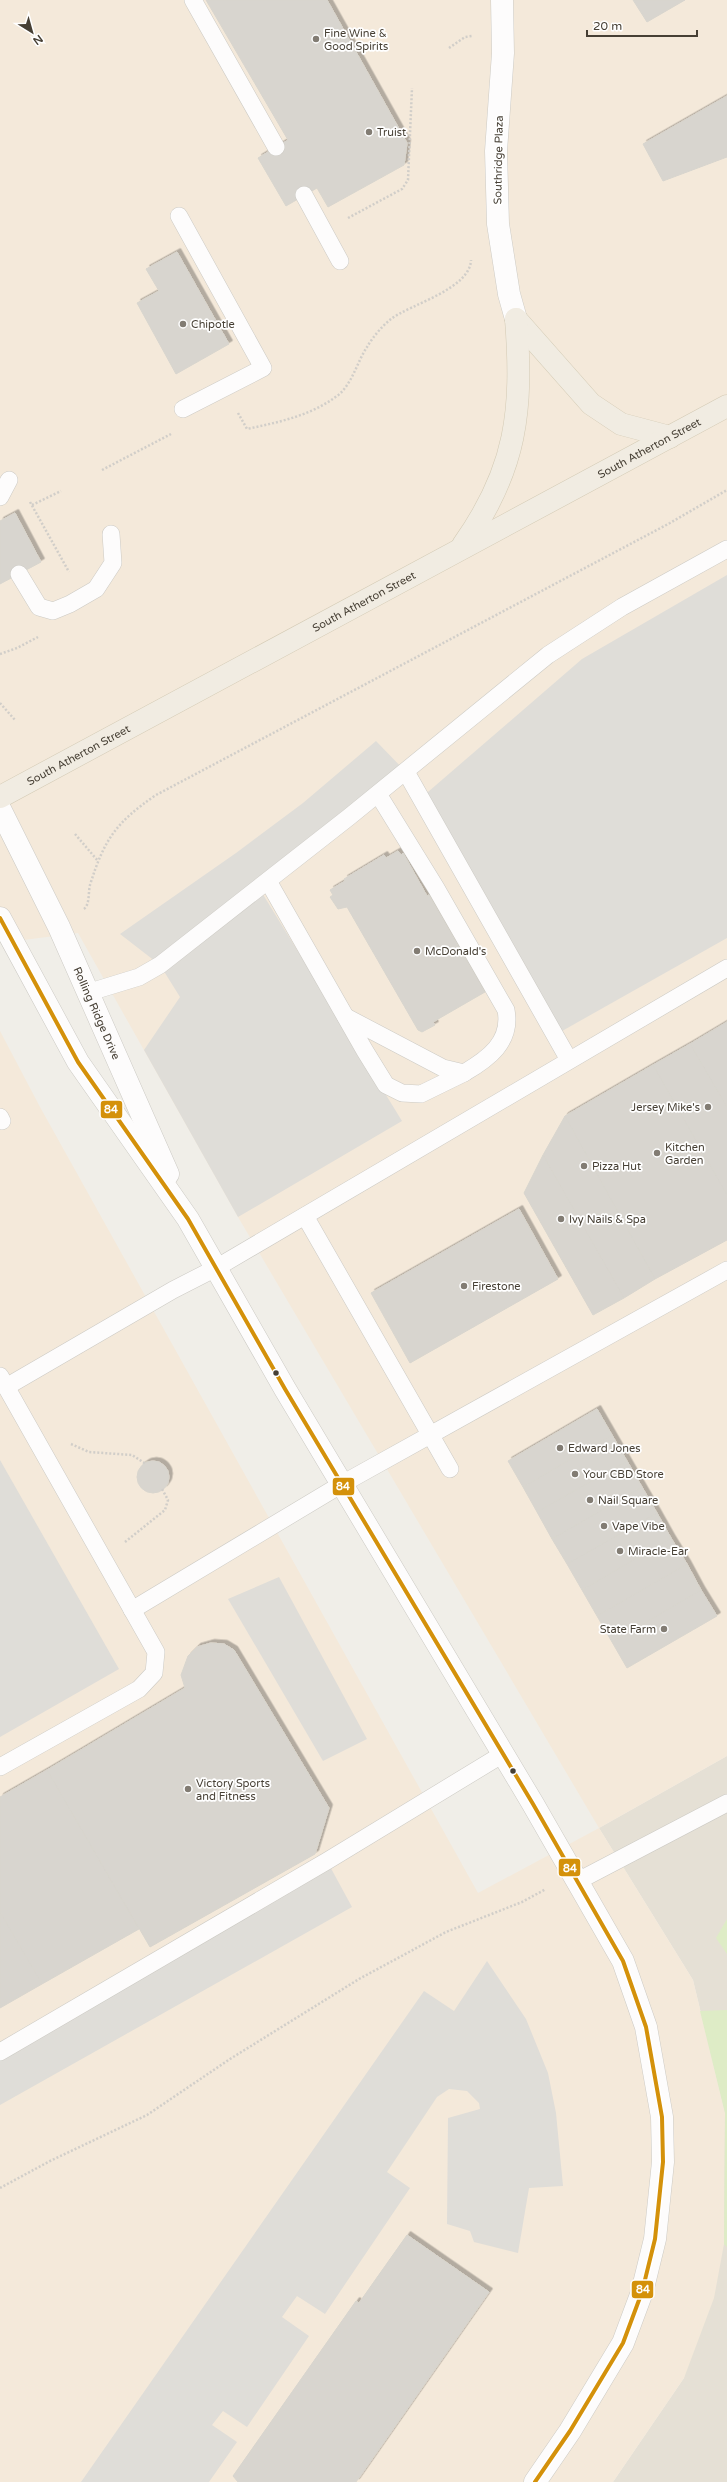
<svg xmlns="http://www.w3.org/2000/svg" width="727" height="2482" font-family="'Varela Round',sans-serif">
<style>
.residential{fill:#e5e0d5}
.commercial{fill:#f4e9da}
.green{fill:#deecc6}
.parking{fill:#dfddd8}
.building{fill:#d8d5cf;stroke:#d8d5ce;filter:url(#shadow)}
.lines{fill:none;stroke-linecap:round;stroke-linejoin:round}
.lane-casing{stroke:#cccac4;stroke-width:18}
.street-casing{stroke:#cccac4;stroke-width:23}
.primary-casing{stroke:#d3cab4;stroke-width:23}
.path{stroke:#d1cec9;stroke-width:2.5;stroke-dasharray:2 2;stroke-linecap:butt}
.lane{stroke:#fdfcfc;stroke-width:17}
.street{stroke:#fdfcfc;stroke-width:22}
.primary{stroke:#f1ece2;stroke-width:22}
.bus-1-casing{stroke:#fff;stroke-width:7}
.bus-1{stroke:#d4910a;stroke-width:4}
.poi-dot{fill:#827c73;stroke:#fff;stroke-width:1.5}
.bus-dot{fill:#463f34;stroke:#fff;stroke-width:1.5}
.labels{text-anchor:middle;stroke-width:3.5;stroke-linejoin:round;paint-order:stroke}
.poi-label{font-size:11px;fill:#463f34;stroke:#fff;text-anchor:start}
.street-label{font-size:11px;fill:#463f34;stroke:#fff}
.line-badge{stroke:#fff;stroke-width:1.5}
.badge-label{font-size:11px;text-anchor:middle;font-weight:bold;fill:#fff}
</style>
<defs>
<filter id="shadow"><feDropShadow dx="3.5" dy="-3.5" stdDeviation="0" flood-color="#0004"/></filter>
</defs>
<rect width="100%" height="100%" fill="#f0eee8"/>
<path class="residential" d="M727,1756V2482H613L684,2378L725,2113L693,1980L599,1828Z"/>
<path class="commercial" d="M0,0H727V1756L599,1828L693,1980L725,2113L724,2244L714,2298L684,2378L613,2482H0V1031L40,1107L478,1893L599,1828L238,1217L78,933L0,943Z"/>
<g class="green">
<path d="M727,1919V1954L716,1938Z"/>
<path d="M727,2010V2247L724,2244L725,2113L700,2011Z"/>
</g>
<g class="parking">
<path d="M727,575V938L555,1035L421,798L582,659Z"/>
<path d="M376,741L406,772L259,888L402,1121L238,1217L144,1050L180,997L160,965L120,934L236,853L303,803Z"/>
<path d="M0,1460L119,1669L0,1737Z"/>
<path d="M279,1577L367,1739L323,1761L228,1599Z"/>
<path d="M327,1861L352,1907L0,2105V2053Z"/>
<path d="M487,1961L526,2019L548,2073L556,2113L563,2186L529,2188L518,2253L474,2242L470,2231L447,2224L448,2118L480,2109L479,2103L467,2091L449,2089L437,2097L387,2172L410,2188L325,2314L297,2296L282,2317L309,2336L247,2427L223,2411L212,2425L237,2442L209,2482H81L424,1991L454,2011Z"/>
</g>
<g class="building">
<path d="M206,0H327L407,143L404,165L328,207L317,188L286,206L258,158L288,140Z"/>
<path d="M633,0H685L647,22Z"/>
<path d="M727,96V157L663,181L643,144Z"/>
<path d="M177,252L229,344L176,374L137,303L159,291L146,269Z"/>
<path d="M15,513L41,562L0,584V521Z"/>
<path d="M398,851L401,855L403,853L427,896L429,895L485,992L433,1022L435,1025L422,1032L418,1030L347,907L338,909L330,897L333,895L330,890L345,881L344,879L384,855L386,858Z"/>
<path d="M727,1022V1107L690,1044Z"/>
<path d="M690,1044L727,1107V1195L653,1065Z"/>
<path d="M653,1065L727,1195V1240L655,1279L565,1116Z"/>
<path d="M565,1116L655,1279L624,1298L543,1155Z"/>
<path d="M543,1155L624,1298L593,1315L524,1193Z"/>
<path d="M519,1209L558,1279L410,1363L371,1293Z"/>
<path d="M597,1409L612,1435L523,1487L508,1461Z"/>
<path d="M612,1435L627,1461L537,1512L523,1487Z"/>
<path d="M627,1461L642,1487L552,1539L537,1512Z"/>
<circle cx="153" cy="1477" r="16"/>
<path d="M642,1487L657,1513L567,1564L552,1539Z"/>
<path d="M657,1513L671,1538L582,1590L567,1564Z"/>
<path d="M671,1538L687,1564L597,1616L582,1590Z"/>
<path d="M687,1564L701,1590L612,1642L597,1616Z"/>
<path d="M701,1590L717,1616L627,1668L612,1642Z"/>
<path d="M211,1643L224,1644L234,1650L329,1808L315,1854L150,1947L47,1770L185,1688L181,1675L188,1656L197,1647Z"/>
<path d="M47,1770L139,1929L42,1984L0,1912V1797Z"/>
<path d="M0,1912L42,1984L0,2008Z"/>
<path d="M407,2235L489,2292L356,2482H238L233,2476L356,2301L359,2303Z"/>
</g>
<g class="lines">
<defs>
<g id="lane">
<path d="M193,0L276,147"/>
<path d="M304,195L340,261"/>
<path d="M179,216L263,368L183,409"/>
<path d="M0,497L9,480"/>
<path d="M19,574L39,607L53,611L70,604L96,589L113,563L111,534"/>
<path d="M406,772L569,1060"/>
<path d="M268,881L365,1051L386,1085L402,1093L421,1094L464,1073"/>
<path d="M90,992L139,977L160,965L349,817L548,655L622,607L727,549"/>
<path d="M346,1017L443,1068L464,1073C488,1059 512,1042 506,1010L436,888L378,794"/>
<path d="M0,1117L2,1121"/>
<path d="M305,1216L450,1469"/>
<path d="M0,1376L156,1652L154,1673L139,1689L0,1767"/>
<path d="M6,1387L173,1290L216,1268L727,968"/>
<path d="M132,1610L342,1484L727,1270"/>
<path d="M578,1881L727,1803"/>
<path d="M0,2052L327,1861L503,1754"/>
</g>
<g id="street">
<path d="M502,0L503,53L496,151L498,224L509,294L516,319"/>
<path id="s1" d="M0,809L59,927L168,1174"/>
<path d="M0,918L78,1062L188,1219L285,1389L533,1804L623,1961L646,2027L662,2117L663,2162L655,2239L642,2292L623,2343L570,2431L535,2482"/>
</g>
<g id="primary">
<path d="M516,319L591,404L621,424L670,437"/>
<path d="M463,545C517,469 523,410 516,319"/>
<path id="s2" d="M0,797L727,406"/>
</g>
</defs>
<use href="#lane" class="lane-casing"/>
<use href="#street" class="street-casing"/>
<use href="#primary" class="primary-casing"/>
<g class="path">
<path d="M449,48L465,37L472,36"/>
<path d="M348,218L402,189L408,180L412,88"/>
<path d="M238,413L247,429C279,422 310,416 337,396C352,385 357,362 367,347C373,337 382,326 391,319C411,304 470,289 471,260"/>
<path d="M102,470L171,434"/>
<path d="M30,502L69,572"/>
<path d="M32,505L61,491"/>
<path d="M0,654L17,648L38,637"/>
<path d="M0,703L15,720"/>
<path d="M75,834L98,861"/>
<path d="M84,909C90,904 88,893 90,885C104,840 116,822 156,795L670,523L727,490"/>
<path d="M71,1444L89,1452L132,1455L146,1464"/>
<path d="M125,1542L165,1510L168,1500L162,1489"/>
<path d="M0,2188L50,2161L147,2115L230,2059L359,1979L446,1932L522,1902L546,1889"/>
</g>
<use href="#lane" class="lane"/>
<use href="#street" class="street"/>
<use href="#primary" class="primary"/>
<defs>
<path id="bus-1" d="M0,918L78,1062L188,1219L285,1389L533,1804L623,1961L646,2027L662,2117L663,2162L655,2239L642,2292L623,2343L570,2431L535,2482"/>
</defs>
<use href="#bus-1" class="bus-1-casing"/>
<use href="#bus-1" class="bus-1"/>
</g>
<g class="poi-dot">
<circle cx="316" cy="39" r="4"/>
<circle cx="369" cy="132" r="4"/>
<circle cx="183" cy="324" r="4"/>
<circle cx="417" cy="951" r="4"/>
<circle cx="708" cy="1107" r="4"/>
<circle cx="657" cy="1153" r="4"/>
<circle cx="584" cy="1166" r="4"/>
<circle cx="561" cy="1219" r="4"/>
<circle cx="464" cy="1286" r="4"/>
<circle cx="560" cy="1448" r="4"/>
<circle cx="575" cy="1474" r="4"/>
<circle cx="590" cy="1500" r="4"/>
<circle cx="604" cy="1526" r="4"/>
<circle cx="620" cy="1551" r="4"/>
<circle cx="664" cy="1629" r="4"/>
<circle cx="188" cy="1789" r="4"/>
</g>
<g class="bus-dot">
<circle cx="276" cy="1373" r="3.5"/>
<circle cx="513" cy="1771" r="3.5"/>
</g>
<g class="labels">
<g class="poi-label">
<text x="324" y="37">Fine Wine &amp;<tspan x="324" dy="13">Good Spirits</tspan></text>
<text x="377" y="136">Truist</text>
<text x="191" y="328">Chipotle</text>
<text x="425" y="955">McDonald's</text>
<text x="700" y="1111" text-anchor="end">Jersey Mike's</text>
<text x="665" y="1151">Kitchen<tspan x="665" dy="13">Garden</tspan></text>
<text x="592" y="1170">Pizza Hut</text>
<text x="569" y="1223">Ivy Nails &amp; Spa</text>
<text x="472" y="1290">Firestone</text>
<text x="568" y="1452">Edward Jones</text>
<text x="583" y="1478">Your CBD Store</text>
<text x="598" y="1504">Nail Square</text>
<text x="612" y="1530">Vape Vibe</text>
<text x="628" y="1555">Miracle-Ear</text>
<text x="656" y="1633" text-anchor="end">State Farm</text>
<text x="196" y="1787">Victory Sports<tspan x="196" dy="13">and Fitness</tspan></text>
</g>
<g class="street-label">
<text transform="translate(498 160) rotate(-89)" y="4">Southridge Plaza</text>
<text dy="4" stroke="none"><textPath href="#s2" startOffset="737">South Atherton Street</textPath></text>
<text dy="4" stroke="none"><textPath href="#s2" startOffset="413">South Atherton Street</textPath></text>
<text dy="4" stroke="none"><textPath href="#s2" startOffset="89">South Atherton Street</textPath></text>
<text dy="4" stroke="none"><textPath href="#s1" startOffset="226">Rolling Ridge Drive</textPath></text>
</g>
</g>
<g class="line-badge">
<rect x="100" y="1100" width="23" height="19" rx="4" fill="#d4910a"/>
<rect x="332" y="1477" width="23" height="19" rx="4" fill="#d4910a"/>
<rect x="558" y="1858" width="23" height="19" rx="4" fill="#d4910a"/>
<rect x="631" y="2280" width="23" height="19" rx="4" fill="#d4910a"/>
</g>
<g class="badge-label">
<text x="111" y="1113">84</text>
<text x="343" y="1490">84</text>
<text x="570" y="1872">84</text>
<text x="643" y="2293">84</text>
</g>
<g transform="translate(32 32) rotate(143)" stroke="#ffffff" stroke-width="3" paint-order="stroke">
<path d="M0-3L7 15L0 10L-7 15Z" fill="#463f34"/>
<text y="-6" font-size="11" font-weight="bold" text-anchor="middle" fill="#463f34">N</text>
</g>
<path d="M587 30v6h110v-6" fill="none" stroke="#463f34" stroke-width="2"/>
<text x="593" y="30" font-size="12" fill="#463f34" stroke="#ffffff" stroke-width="3" paint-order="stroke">20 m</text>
</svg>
